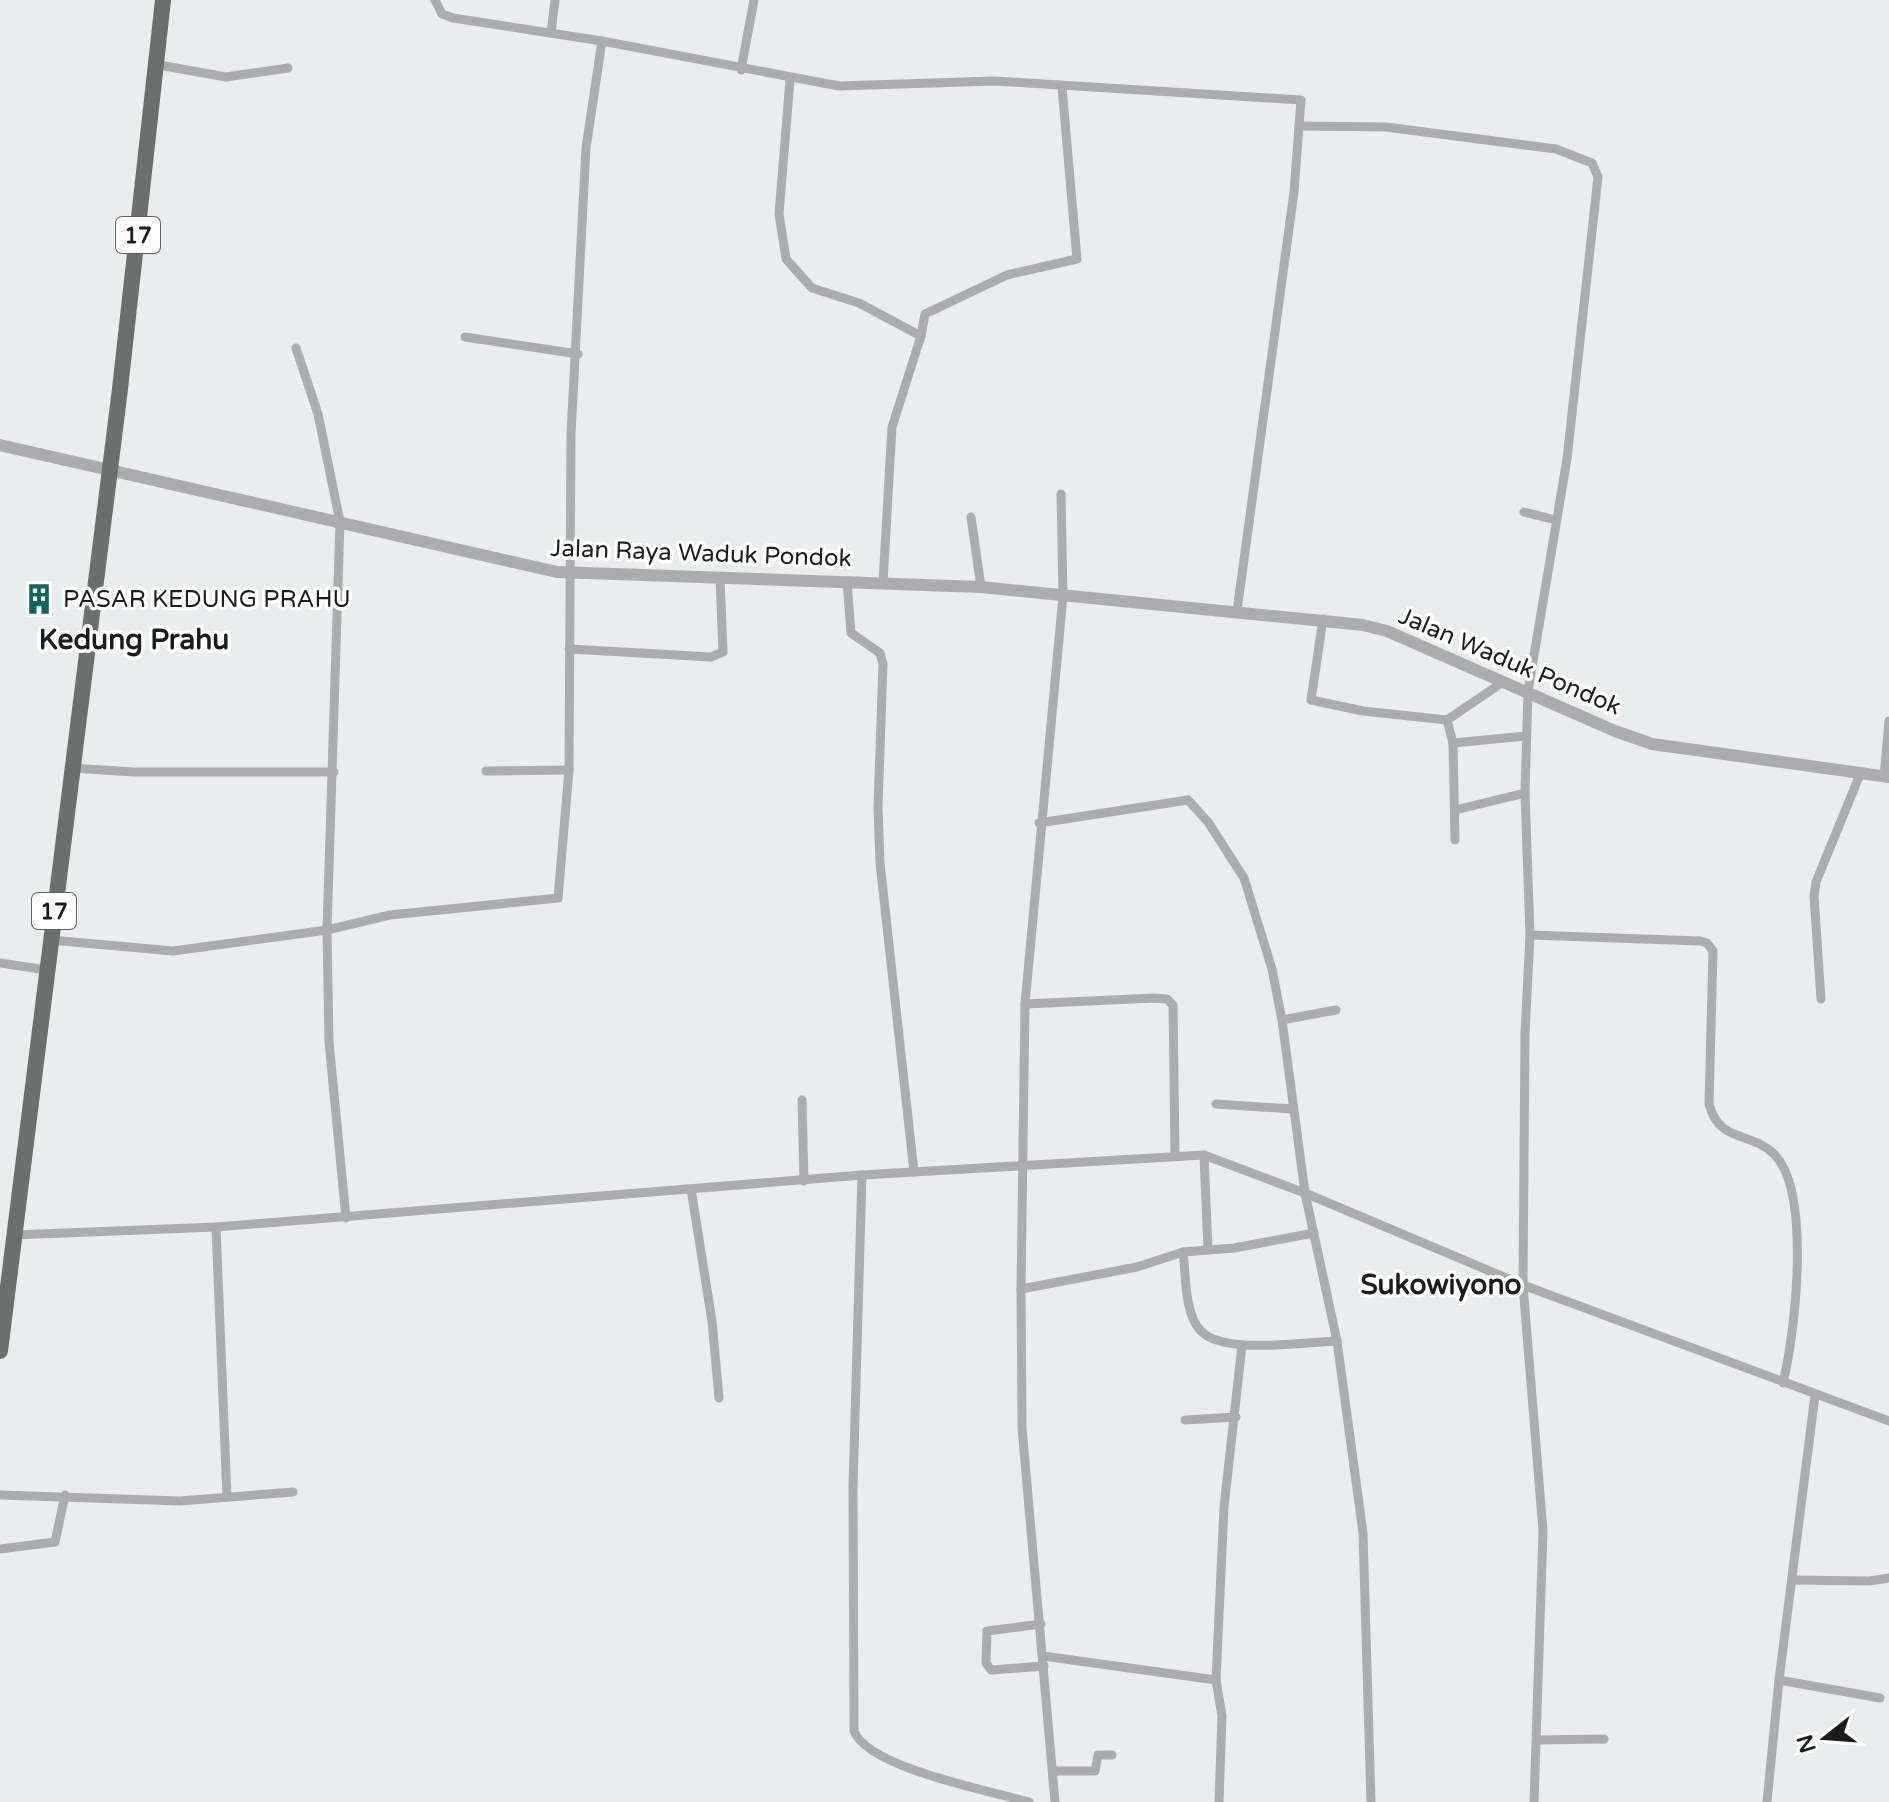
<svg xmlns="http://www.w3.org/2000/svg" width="1889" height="1802" font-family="'Varela Round',sans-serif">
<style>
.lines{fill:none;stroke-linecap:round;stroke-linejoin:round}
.minor{stroke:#aaadad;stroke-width:9}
.tertiary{stroke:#aaadad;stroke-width:12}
.trunk{stroke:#6a706e;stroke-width:16}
.labels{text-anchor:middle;stroke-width:7;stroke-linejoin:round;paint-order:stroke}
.shield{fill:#fff;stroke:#5f6161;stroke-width:2}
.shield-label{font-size:22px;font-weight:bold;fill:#1a1d1d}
.street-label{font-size:24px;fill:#1a1d1d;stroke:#fff}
.poi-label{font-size:24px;fill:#1a1d1d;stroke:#fff;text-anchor:start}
.quarter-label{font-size:28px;font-weight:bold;fill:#1a1d1d;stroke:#fff}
</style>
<rect width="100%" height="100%" fill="#e7eeed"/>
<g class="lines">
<g class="minor">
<path d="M435,0L442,14L453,18L602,41L839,86L994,81L1301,100L1294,192L1237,611"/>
<path d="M551,33L555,0"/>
<path d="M159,65L226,77L288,68"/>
<path d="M741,70L754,0"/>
<path d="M790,80L779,214L786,259L812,288L859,303L921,336L925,314L1007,275L1077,259L1062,87"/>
<path d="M1299,126L1386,127L1556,149L1592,163L1598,177L1567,459L1528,691L1525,793L1530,935L1525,1034L1523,1285L1543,1531L1534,1802"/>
<path d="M465,337L578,354"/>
<path d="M296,348L318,414L340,522L327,930L329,1042L346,1218"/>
<path d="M1524,512L1556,520"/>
<path d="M971,517L981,587"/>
<path d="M847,581L851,633L880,653L883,664L878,807L880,863L914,1172"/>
<path d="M883,582L892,427L921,336"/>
<path d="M1323,619L1311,700L1363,711L1447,720"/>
<path d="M569,649L711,657L723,652L720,578"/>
<path d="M1453,743L1526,736"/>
<path d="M71,768L134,772H334"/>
<path d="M486,771L569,770"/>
<path d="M1884,777L1889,721"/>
<path d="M1455,810L1525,793"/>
<path d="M1039,823L1188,800L1208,822L1244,878L1272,969L1282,1020L1305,1193L1337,1341L1363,1533L1371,1802"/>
<path d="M1455,840L1453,743L1447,720L1503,682"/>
<path d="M1530,935L1700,941L1707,943L1713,951L1709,1104C1720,1144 1749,1130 1774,1154C1812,1192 1795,1334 1783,1383"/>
<path d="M51,940L173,951L327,930L390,915L558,898L569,770L571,434L586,148L602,41"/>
<path d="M0,963L46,970"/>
<path d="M1821,999L1814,896L1816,882L1861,772"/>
<path d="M1025,1004L1154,998L1167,999L1173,1005L1175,1155"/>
<path d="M1282,1020L1336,1010"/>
<path d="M802,1100L804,1181"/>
<path d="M1216,1104L1293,1109"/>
<path d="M1204,1155L1208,1250"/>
<path d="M862,1175L853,1487L854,1731C868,1768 991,1791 1029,1802"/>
<path d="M691,1189L712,1321L719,1398"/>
<path d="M216,1227L227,1497"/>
<path d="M14,1235L216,1227L862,1175L1204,1155L1305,1193L1523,1285L1889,1421"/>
<path d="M1183,1252C1186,1274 1184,1314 1201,1331C1223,1355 1306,1342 1337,1341"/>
<path d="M1021,1289L1137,1267L1183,1252L1234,1248L1314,1233"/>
<path d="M1185,1420L1236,1417"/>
<path d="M0,1495L180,1501L293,1492"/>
<path d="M0,1549L55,1542L65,1495"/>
<path d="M1792,1580L1870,1581L1889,1578"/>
<path d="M1041,1624L987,1631L986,1663L991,1670L1044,1666"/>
<path d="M1043,1656L1216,1680"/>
<path d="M1779,1680L1880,1698"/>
<path d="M1537,1740L1604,1739"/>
<path d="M1054,1771H1095L1098,1755H1112"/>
<path d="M1055,1802L1022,1428L1021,1289L1025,1004L1063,596L1061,494"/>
<path d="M1219,1802L1222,1716L1216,1680L1224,1507L1242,1345"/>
<path d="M1767,1802L1779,1680L1815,1395"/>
</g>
<path class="tertiary" d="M0,445L557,572L981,587L1363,625L1387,631L1615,731L1652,744L1889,777"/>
<path class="trunk" d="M0,1351L120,389L163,0"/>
</g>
<defs>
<symbol id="building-bare" viewBox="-9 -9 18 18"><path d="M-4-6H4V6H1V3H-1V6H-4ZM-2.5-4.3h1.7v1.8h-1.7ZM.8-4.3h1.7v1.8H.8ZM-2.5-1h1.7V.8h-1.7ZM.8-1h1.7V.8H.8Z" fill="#15635e" stroke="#fff" stroke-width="2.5" paint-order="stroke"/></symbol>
</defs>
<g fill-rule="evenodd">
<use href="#building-bare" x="17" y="577" width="44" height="44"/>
</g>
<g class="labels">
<g class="shield">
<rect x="116" y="217" width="44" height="36" rx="6"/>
<rect x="32" y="893" width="44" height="36" rx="6"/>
</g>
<g class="shield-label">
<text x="138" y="243">17</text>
<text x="54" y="919">17</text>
</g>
<g class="street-label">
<text transform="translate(701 553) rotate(2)" y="8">Jalan Raya Waduk Pondok</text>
<text transform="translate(1510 661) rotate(23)" y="8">Jalan Waduk Pondok</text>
</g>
<g class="poi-label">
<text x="63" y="607">PASAR KEDUNG PRAHU</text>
</g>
<g class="quarter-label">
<text x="134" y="649">Kedung Prahu</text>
<text x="1441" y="1294">Sukowiyono</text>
</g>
</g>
<g transform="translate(1825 1738) rotate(253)" stroke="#ffffff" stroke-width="6" paint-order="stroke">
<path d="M0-6L14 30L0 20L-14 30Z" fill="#1a1d1d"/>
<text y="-12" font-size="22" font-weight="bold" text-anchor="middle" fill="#1a1d1d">N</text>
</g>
</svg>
